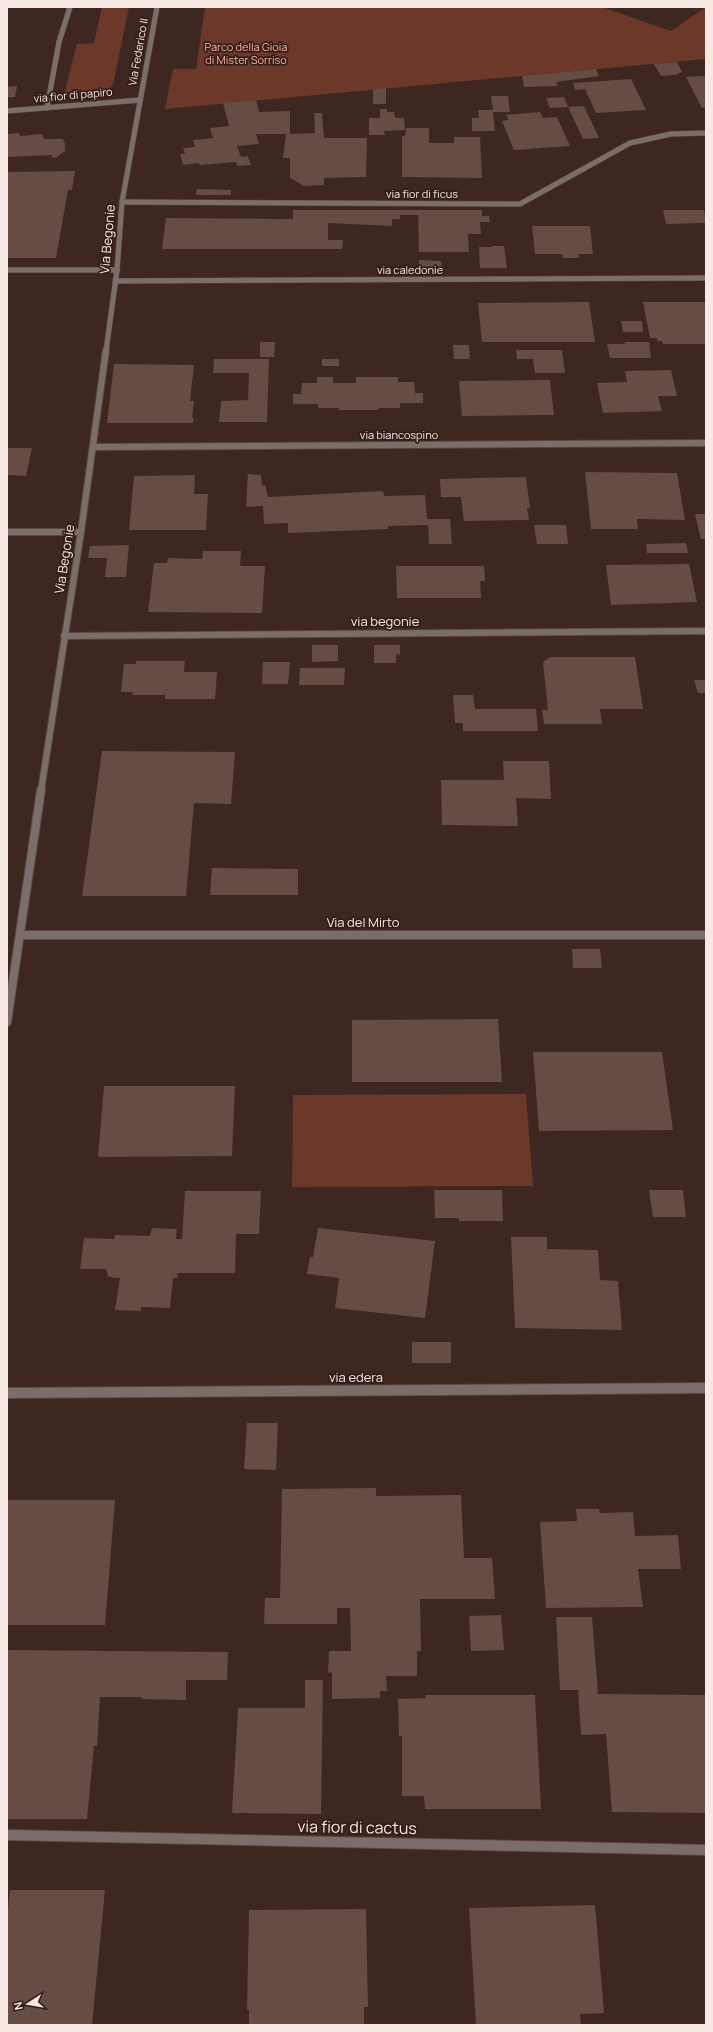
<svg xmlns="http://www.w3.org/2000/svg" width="713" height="2032" font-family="Manrope,sans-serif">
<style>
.green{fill:#6b3829}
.building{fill:#654c44}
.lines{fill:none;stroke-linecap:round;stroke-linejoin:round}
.street-far3-casing{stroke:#5c463f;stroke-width:6}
.street-far2-casing{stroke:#5c463f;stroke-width:8}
.street-far1-casing{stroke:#5c463f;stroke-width:10}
.street-casing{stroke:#5c463f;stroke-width:12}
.street-far3{stroke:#7b6e6a;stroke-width:5}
.street-far2{stroke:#7b6e6a;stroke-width:6}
.street-far1{stroke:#7b6e6a;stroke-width:8}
.street{stroke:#7b6e6a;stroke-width:10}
.labels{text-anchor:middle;stroke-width:3.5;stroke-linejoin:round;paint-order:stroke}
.far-park-label{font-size:11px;fill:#ffb9a4;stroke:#341d17}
.far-street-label{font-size:11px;fill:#f8e8e3;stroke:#341d17}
.street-label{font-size:13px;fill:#f8e8e3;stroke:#341d17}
.near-street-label{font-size:16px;fill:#f8e8e3;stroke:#341d17}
</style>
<rect width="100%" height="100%" fill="#3e2720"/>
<g class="green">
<path d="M102,7H129L113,85C101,98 81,95 64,95L77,44L94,43Z"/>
<path d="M205,7H602L671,31L706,7V59L165,109L173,69H196Z"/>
<path d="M526,1094L533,1186L292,1187L293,1095Z"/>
</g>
<g class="building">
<path d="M677,62L682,72L675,75L661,76L654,64Z"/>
<path d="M596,69L599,76L556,82L558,86L524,87L522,76Z"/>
<path d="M704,76L706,79V107L702,108L686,77Z"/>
<path d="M631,79L646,110L596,113L585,89L575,90L573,83Z"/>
<path d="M17,86L15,97H7V87Z"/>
<path d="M386,88V104H373V89Z"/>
<path d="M491,96H508L510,112H493L495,131H472V118H479L478,110H493Z"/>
<path d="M564,97L568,107L550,108L546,98Z"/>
<path d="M256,100L259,112L290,111V134L315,133L314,113H322L324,138H367L366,177L324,178V185L304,186L290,178V158H283L286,134H256L259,144L237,146L241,157L248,156L251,165L237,166L236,162L200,165L199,163L183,165L180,154H185L183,148L195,147L193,140L213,138L210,128L229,126L223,103Z"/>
<path d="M584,106L599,138L583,139L568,107Z"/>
<path d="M380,109H387V112H394L395,118H404L405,130L384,131L385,135H369V118H380Z"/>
<path d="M540,112L543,118L557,117L570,146L514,150L502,121L509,120L506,115Z"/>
<path d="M406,128H429V143H454V137H480L482,178L402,177V136H405Z"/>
<path d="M19,133L20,136L42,134L44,139H63L65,144V151L57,157L52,158V155L7,157V134Z"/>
<path d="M75,171L72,190H68L56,258H7V172Z"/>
<path d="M197,189L231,190V195H196Z"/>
<path d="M293,210H482V216H489L490,222H480L481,234H468L469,252H419L418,215H400V219H392V226L328,223V240H343L342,249H162L166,218L293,219Z"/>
<path d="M663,210H704L706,223L666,224Z"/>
<path d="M532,226H590L593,254H578L579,258H563L562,254H535Z"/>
<path d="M492,246H504L507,268H480L479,247H492Z"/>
<path d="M419,260L441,261L442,269L419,268Z"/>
<path d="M589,302L595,342H482L478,303Z"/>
<path d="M643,302H706V344H663L662,341H657V338H650Z"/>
<path d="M621,321H642L643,332H623Z"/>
<path d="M260,342H275L274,357H260Z"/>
<path d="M624,342H649L651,358H610L607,344H625Z"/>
<path d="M453,345H469L470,359H454Z"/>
<path d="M516,350H562L565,373H535L533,359H517Z"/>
<path d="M214,359H269L267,422H219L221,401L248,400L249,373H213Z"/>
<rect x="322" y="359" width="17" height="7"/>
<path d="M114,364L194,365L190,401H194L192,418H194L193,423H107Z"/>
<path d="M671,370L677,396H658L662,411L603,413L597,383L627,382L625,371Z"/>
<path d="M317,377H333V383H356V377H398V382H414L415,393H423V403H400V408H378L379,410H339V408H318V404H293V394H301L302,383H317Z"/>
<path d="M550,380L554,415L462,416L459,381Z"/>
<path d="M7,448H32L26,476L7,475Z"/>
<path d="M585,472L677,473L685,520L637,519L638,529H591Z"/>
<path d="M248,474L261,475L262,486L265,485L268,497L383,491L384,496L425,495L427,519H450L452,544H429L428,525L388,526V529L288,533V523L264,524L263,506L246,507Z"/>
<path d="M195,475L194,494H208L206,530H129L134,476Z"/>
<path d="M526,477L530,508H527L529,520L464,521L461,497H441L440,479Z"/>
<path d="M695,514H706V539H701Z"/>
<path d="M534,525H566L568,544H537Z"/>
<path d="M686,543L688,553H647L646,544Z"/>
<path d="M129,545L126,577H105L107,558H88L90,546Z"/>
<path d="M203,551H241L240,566H265L262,613L148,612L154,563H167L168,558L202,559Z"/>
<path d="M689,564L697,602L611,605L606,565Z"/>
<path d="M396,566H484L485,581H480L481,598H397Z"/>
<path d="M312,645H338V661L312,662Z"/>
<path d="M374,645H400V655L396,654V663H374Z"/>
<path d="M550,657H635L643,709H600L602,724H544L542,710H548L543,662Z"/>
<path d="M136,661H185L184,672H217L215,699H165V695H132L133,692H121L124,664H136Z"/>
<path d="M263,662H290L288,684H262Z"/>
<path d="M300,668H345L344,685H299Z"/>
<path d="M694,680H706V693H698Z"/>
<path d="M453,695H473L475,709H536L538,731H463V723H455Z"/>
<path d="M102,751L235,752L231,804L194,803L186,896H82Z"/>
<path d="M503,761H549L551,799L516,798L518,826L442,825L441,780H504Z"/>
<path d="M212,868L298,869V895H210Z"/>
<path d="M572,949H600L602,968H573Z"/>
<path d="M498,1019L502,1082H352V1020Z"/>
<path d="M533,1052H662L673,1130L539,1131Z"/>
<path d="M104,1086H235L232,1156L98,1157Z"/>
<path d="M434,1190H502L503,1221H459V1218H435Z"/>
<path d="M649,1190H683L686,1217H653Z"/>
<path d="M185,1191H261L259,1234H236L235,1273H178L177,1278H173L170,1308L141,1307V1311L115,1310L120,1278H114L108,1276L106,1269H80L84,1238L114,1239L115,1235L150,1236L152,1228L177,1229L176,1239H182Z"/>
<path d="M318,1228L435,1241L425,1318L335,1308L339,1278L307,1274L310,1257H313Z"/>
<path d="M511,1237H547V1249L598,1250L600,1280L618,1281L622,1330L515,1328Z"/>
<rect x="412" y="1342" width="39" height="21"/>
<path d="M247,1423H278L276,1470L244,1469Z"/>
<path d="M376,1488V1496L461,1495L464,1558H492L495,1599H420L421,1651H417V1676H386L387,1691H380V1698L332,1699V1672L328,1673L329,1651H351L350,1608H337V1624H264L265,1598H280L282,1489Z"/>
<path d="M7,1500H115L105,1625H7Z"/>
<path d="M576,1509H599L600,1513L633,1512L635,1536L678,1535L681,1569H638L643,1607L546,1608L540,1522L577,1521Z"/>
<path d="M501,1615L504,1650L471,1651L469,1616Z"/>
<path d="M556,1617H592L598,1694L706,1695V1813L612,1812L606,1734L581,1735L578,1690H560Z"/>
<path d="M7,1650L228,1652L227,1680H186V1700L141,1699L142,1697H100L97,1746H94L87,1819H7Z"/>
<path d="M305,1680H323L321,1814L232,1813L238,1708H305Z"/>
<path d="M425,1695H535L541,1809H425L424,1796H402V1736H399L398,1699L426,1698Z"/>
<path d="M10,1890H105L92,2025H7V1920Z"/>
<path d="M595,1905L604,2013L580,2014L581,2025H476L469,1908Z"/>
<path d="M366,1909L368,2007H364V2025H249V2010H247L249,1910Z"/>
</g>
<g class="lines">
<defs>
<g id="street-far3">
<path d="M47,108L59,42L70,7"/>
<path d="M7,111L140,100"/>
<path d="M122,202L520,204L630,143L671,134L706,133"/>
<path d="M7,270H117"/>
<path d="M115,281L706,278"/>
<path d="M106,351L117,270L122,202L157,7"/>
</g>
<g id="street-far2">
<path d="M93,447L706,443"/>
<path d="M7,532H81"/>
<path d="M64,636L706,631"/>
<path d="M41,791L81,532L106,350"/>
</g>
<g id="street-far1">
<path d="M20,935H706"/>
<path d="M7,1022L41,790"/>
</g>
<g id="street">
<path d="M7,1393L706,1388"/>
<path d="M7,1835L706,1850"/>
</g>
</defs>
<use href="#street-far3" class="street-far3-casing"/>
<use href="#street-far2" class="street-far2-casing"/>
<use href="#street-far1" class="street-far1-casing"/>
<use href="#street" class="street-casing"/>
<use href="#street-far3" class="street-far3"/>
<use href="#street-far2" class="street-far2"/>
<use href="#street-far1" class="street-far1"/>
<use href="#street" class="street"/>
</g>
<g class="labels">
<g class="far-park-label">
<text x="246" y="51">Parco della Gioia<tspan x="246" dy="13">di Mister Sorriso</tspan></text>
</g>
<g class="far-street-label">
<text transform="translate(138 52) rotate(-80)" y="4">Via Federico II</text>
<text transform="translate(73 95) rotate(-5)" y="4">via fior di papiro</text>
<text x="422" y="198">via fior di ficus</text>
<text x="410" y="274">via caledonie</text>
<text x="399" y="439">via biancospino</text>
</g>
<g class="street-label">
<text transform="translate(107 239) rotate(-85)" y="5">Via Begonie</text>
<text transform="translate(64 559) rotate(-81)" y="5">Via Begonie</text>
<text x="385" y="626">via begonie</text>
<text x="363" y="927">Via del Mirto</text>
<text x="356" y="1382">via edera</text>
</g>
<g class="near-street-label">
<text transform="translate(357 1827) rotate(1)" y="6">via fior di cactus</text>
</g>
</g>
<rect width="713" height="2032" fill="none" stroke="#f8e8e3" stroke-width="16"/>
<g transform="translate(28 2004) rotate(258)" stroke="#341d17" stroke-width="3" paint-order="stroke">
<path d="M0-3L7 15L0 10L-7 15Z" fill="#f8e8e3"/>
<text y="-6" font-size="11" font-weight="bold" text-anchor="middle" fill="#f8e8e3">N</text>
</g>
</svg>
